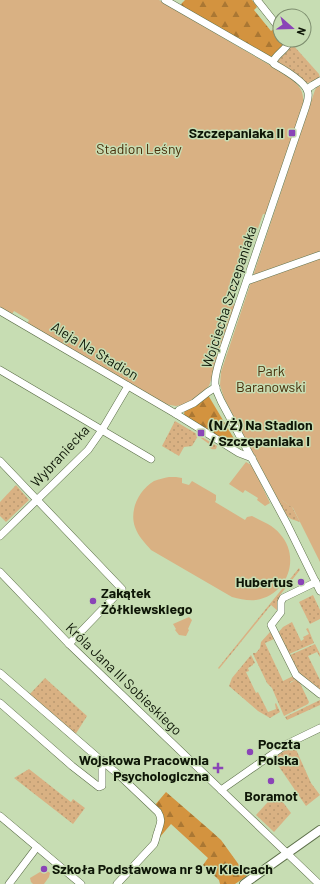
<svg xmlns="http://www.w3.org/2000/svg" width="320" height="884" font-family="Barlow,sans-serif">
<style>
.grass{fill:url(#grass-dots)}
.forest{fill:url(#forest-firs)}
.park{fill:#d9b183}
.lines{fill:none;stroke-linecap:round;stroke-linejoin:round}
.minor-casing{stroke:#5c6f49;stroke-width:8}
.major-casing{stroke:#5c6f49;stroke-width:10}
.minor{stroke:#fff;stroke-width:7}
.major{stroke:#fff;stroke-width:8}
.poi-dot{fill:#8a44b7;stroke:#c7ddb3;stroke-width:1.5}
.labels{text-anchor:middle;stroke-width:3;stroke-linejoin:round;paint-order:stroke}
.poi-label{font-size:14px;font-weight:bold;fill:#0e1607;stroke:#c7ddb3;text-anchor:start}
.park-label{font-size:14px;fill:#482e0a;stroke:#c7ddb3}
.street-label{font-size:14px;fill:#0e1607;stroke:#c7ddb3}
</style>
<defs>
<pattern id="grass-dots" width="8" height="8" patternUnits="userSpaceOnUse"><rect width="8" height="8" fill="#d9b183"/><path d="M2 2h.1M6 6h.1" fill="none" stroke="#b99870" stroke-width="1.8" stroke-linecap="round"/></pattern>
<pattern id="forest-firs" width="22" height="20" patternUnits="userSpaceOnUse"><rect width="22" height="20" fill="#d3933f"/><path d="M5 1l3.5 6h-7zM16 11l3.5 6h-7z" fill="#a73"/></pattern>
</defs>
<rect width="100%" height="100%" fill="#c7ddb3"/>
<g class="grass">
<path d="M293,45L319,74L320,78L308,83L304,82L278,63L277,61L278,58Z"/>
<path d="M175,421L217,446L216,449C212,450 208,448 209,444L198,436L192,446L184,447L179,456L162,446Z"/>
<path d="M16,485L29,500L6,522L0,516V502Z"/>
<path d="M278,495L283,501L292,507L300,522L291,519L287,516L276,496Z"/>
<path d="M299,568L300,570L280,595L281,597C276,601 278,605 278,611L271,605L219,669L218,668Z"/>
<path d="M313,595L320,610V619L310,624L299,602Z"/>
<path d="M292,622L301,641L304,639L303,637L309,634L306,629L308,628L314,643L287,655L277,634L283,627Z"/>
<path d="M270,632L276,640L274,639L265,643L283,681L293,676L295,680L290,682V683L297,679L299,681L309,702L308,704L284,716L272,688L267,683L253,654V653H256L260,648L261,642Z"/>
<path d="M315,644L320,654V657L317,652L308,656L320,680V693L296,673L288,656Z"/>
<path d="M251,655L255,663L253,664V665L248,668L249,671L246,672L256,693L258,692L268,712L276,709L275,704L276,703L280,712L270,718L258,711L229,686L232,678Z"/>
<path d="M45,678L87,716L75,735L29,695Z"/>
<path d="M320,700V705L287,720L285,717Z"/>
<path d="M294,745L311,783L320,795L306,806L273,758Z"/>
<path d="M29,769L71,802L73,799L85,808L73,824L14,778Z"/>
<path d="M276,793L291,813L274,832L256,815Z"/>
</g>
<g class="forest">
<path d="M185,0H252L257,7L254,10L271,31L276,27L280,33V40H285L284,44L272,56L268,57L182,7L181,5L182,3Z"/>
<path d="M208,395L236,442L232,444L185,416L184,413L185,411Z"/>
<path d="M166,792L211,831L221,840L247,876L235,884H220L219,880L203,865L208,858L171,824L160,837L159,834L164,824L155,805Z"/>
</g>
<g class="park">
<path d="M0,0H159L285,74C298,84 305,89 303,107L268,215L263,214L232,303L237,305L212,377L209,386L204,391L187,404L176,406L164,404L27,324L29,320L14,311L12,314L0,308Z"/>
<path d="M320,86V562L293,508L276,496L224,398L220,385L221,372L315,90L317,87Z"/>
<path d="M246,462L251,465L253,467L270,503L265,506L257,500L258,498L245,490L243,493L229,484Z"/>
<path d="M169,477H176L182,478V483L189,485L192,481L216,495V500L215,502L245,520L247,517L252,516C261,521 273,525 280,534C301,557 288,595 256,600C248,601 240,599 232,597L151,550C145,543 138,536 135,527C129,510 139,490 154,481C159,479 164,478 169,477Z"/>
<path d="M189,617L192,620L188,629L189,630L186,636L179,635L175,630L176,629L173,624Z"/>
<path d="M45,869L50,873L49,877L44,884H33L31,882L30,878Z"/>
</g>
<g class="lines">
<defs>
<g id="minor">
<path d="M165,0L273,62L274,64C283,69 307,83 308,93C309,98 307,102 306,106L222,353C219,363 214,375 215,385C216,391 219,396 221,401L287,524L320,591"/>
<path d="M257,0L280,29"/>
<path d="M273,62C276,54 286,50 289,42L288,40"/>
<path d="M307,89L313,85L320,81"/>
<path d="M247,281L320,255"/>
<path d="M0,311L176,414L239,453L252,458"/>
<path d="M0,370L151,459"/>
<path d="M176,414L179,410L194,403L208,392L216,387"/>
<path d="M0,461L122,589L69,644"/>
<path d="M0,536L88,450L102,430L128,386"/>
<path d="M0,572L69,644L319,884"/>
<path d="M316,582L283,598L281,602V612L271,625L296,675L320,694"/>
<path d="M0,673L96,756L119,775L158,812C163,820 160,824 158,831C156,836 156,840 154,844L117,884"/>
<path d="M0,703L72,766L99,787L102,786V760"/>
<path d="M221,790L287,744L320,728"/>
<path d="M0,816L81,884"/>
<path d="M9,884L37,847"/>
</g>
<path id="major" d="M244,884L320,830"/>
</defs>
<use href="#minor" class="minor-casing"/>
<use href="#major" class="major-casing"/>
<use href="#minor" class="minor"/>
<use href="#major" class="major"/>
</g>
<g class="poi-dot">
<rect x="288" y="129" width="8" height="8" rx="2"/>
<rect x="197" y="429" width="8" height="8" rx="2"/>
<circle cx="301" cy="582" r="4"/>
<circle cx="93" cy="601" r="4"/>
<circle cx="250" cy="752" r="4"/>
<path d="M216 762h4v4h4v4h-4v4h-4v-4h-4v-4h4z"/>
<circle cx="271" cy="781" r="4"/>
<circle cx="44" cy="869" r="4"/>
</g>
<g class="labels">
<g class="poi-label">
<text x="284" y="138" text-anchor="end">Szczepaniaka II</text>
<text x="209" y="430">(N/Ż) Na Stadion<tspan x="209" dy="16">/ Szczepaniaka I</tspan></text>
<text x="293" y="587" text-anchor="end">Hubertus</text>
<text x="101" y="598">Zakątek<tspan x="101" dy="16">Żółkiewskiego</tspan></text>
<text x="258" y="749">Poczta<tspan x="258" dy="16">Polska</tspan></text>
<text x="209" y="765" text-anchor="end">Wojskowa Pracownia<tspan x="209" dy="16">Psychologiczna</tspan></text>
<text x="271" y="801" text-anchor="middle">Boramot</text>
<text x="52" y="874">Szkoła Podstawowa nr 9 w Kielcach</text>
</g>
<g class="park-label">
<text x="139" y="154">Stadion Leśny</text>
<text x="271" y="376">Park<tspan x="271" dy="16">Baranowski</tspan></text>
</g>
<g class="street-label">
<text transform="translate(229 297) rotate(-72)" y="5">Wojciecha Szczepaniaka</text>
<text transform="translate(95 351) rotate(31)" y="5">Aleja Na Stadion</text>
<text transform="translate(60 456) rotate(-47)" y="5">Wybraniecka</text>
<text transform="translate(124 679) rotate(44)" y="5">Króla Jana III Sobieskiego</text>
</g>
</g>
<g transform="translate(292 28) rotate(110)"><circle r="19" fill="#c7ddb3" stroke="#7d8d6e"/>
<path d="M0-3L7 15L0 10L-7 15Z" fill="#8a44b7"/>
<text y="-6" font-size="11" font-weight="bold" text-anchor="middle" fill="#0e1607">N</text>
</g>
</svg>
